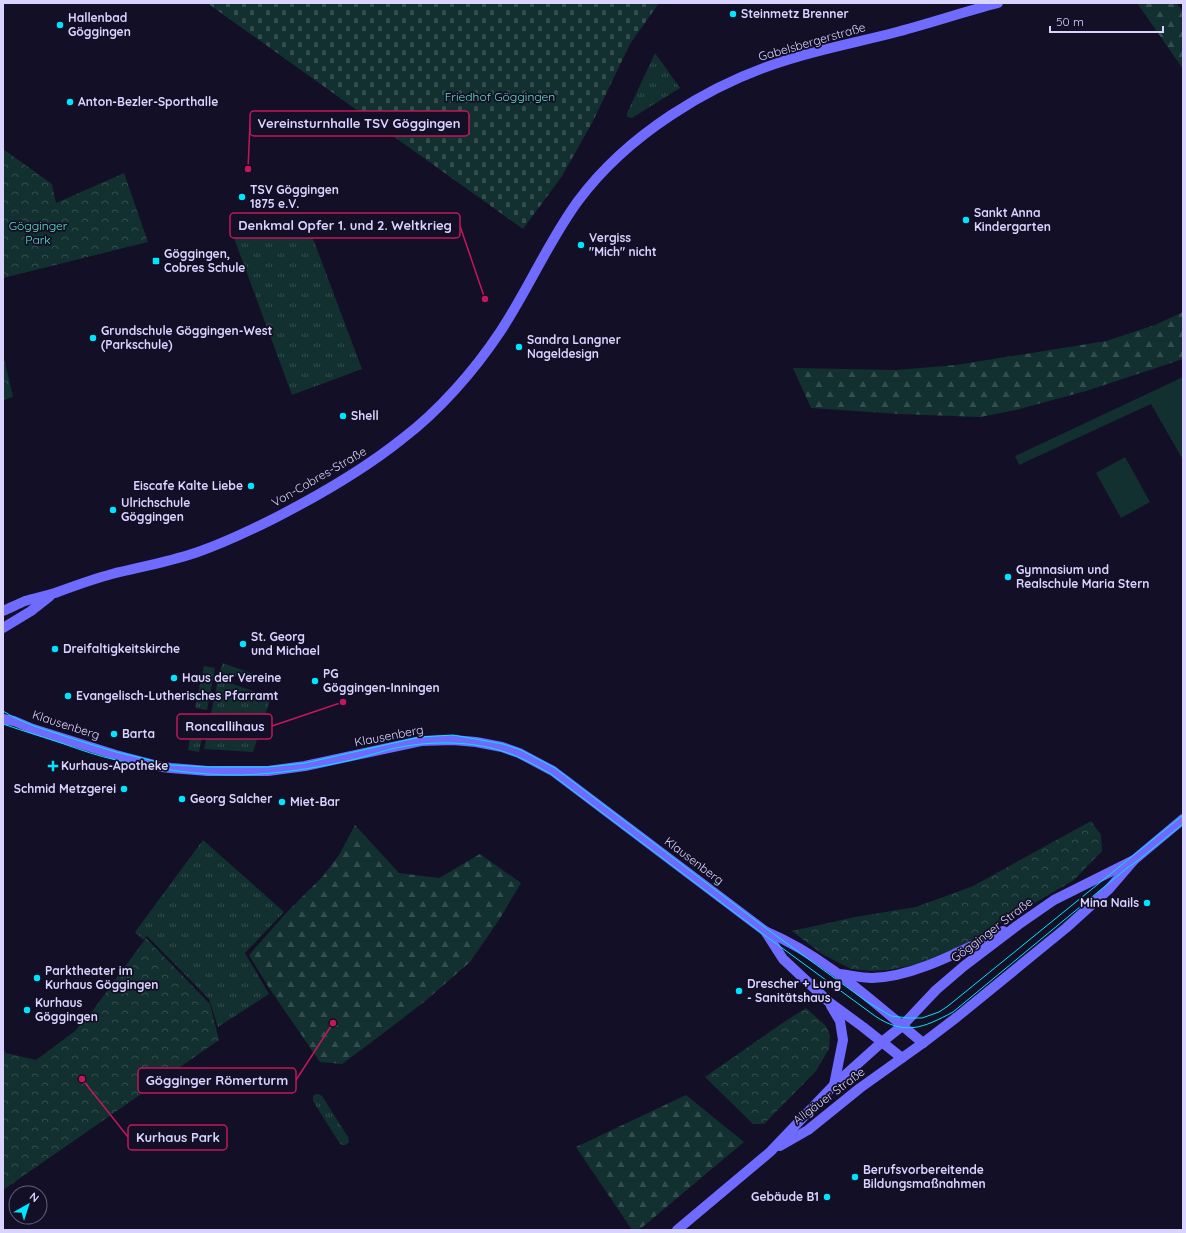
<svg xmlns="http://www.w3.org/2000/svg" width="1186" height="1233" font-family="Quicksand,sans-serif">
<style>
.grass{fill:url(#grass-tufts)}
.forest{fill:url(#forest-firs)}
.cemetery{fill:url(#cemetery-stones)}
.park{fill:url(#park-crowns)}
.pitch{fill:#12302f}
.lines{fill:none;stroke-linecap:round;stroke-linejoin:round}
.secondary{stroke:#6f6bff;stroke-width:10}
.tram{stroke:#00e5ff;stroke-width:1}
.poi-dot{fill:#00e5ff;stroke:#130f26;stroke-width:1.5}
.labels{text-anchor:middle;stroke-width:3.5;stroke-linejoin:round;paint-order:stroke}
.poi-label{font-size:12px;font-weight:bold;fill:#d9d4ff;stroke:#130f26;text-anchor:start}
.street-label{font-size:12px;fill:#d9d4ff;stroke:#130f26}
.park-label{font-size:12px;fill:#5fe0c0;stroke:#130f26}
.leader{fill:none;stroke:#c2185b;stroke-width:1.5}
.callout-dot{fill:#c2185b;stroke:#130f26;stroke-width:1.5}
.callout{fill:#130f26;stroke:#c2185b;stroke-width:1.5}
.callout-label{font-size:13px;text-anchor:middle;font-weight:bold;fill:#d9d4ff}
</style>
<defs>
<pattern id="grass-tufts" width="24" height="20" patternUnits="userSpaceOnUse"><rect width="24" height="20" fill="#12302f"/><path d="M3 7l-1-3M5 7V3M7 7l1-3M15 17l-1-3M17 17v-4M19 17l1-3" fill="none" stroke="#344d4e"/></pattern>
<pattern id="forest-firs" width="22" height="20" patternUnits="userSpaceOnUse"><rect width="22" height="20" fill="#12302f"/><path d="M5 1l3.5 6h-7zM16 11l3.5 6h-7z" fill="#344d4e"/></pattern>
<pattern id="cemetery-stones" width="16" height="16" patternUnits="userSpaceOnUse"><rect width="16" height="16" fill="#12302f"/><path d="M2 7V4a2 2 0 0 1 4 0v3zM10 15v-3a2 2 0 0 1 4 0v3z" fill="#344d4e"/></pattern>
<pattern id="park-crowns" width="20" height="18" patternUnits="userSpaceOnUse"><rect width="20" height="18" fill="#12302f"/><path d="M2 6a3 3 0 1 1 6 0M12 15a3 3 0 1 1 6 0" fill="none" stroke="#344d4e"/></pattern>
</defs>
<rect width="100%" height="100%" fill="#130f26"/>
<g class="grass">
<path d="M655,53L680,88L632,118L627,117V113Z"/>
<path d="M303,212L362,369L292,395L234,238Z"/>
<path d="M223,663L253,674L249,683L243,681L244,679L229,673L227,676L219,673Z"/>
<path d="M204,666L215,668L207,710L195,708Z"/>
<path d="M218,679L271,697L253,752L204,749Z"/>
<path d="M192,726L204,728L199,752L188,750Z"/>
<path d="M203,840L284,912L245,953L269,994L218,1027L209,999L147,936L143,940L135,932Z"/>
<path d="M316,1094H319L322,1096L348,1137L349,1142C347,1145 343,1146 340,1144L313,1101V1096Z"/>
</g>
<g class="forest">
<path d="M1137,3H1176L1183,11V69Z"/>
<path d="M1183,312V359L1086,391L1016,410L980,417L899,414L811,408L793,368L896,370L956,365L1106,341L1155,325Z"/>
<path d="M355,825L399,873L439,878L480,854L521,883L499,920L470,962L424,1002L373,1041L342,1064L320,1062L269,988L249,955L286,913L323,876L339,855Z"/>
<path d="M686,1095L744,1142L639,1230H632L576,1147Z"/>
</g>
<path class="cemetery" d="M207,3H659L630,44L592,123L562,176L523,229Z"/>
<g class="park">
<path d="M3,149L52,184L56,203L124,173L148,242L3,278Z"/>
<path d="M3,354L13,397L3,400Z"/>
<path d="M1091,821L1101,835L1102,851L1074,880L963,945L918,964L889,970L871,971L851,969L822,954L792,931L855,917L916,907L973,886Z"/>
<path d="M146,938L210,1004L219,1040L3,1190V1048L6,1053L36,1060L75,1031L93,1010Z"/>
<path d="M806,1008L826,1026L830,1035L829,1049L816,1071L764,1124H753L705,1077L781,1024Z"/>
</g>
<g class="pitch">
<path d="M1183,377V460L1151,404L1019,465L1015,456Z"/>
<path d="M1125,457L1150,502L1121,518L1096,473Z"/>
</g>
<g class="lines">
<g class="secondary">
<path d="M3,611C10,608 18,604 25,601C35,598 45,596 55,593C74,586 93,579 112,574C140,567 168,562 195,553C222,544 247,532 273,519C318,496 362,471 402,439C439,411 474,371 500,332C528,290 548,242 578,201C627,135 709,84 787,60C821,49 858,42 893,33C928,24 963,12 998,3"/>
<path d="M3,628L31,611L50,596"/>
<path d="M3,719L14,721L33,729L116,755L162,767L171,768L208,771H268L305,766L421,741L453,740L476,742L502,747L519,753L553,771L765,931C825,956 873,1002 923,1043"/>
<path d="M765,931L783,959L829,1002L863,1027L902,1058"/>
<path d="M839,974C849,975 861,978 872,978C915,977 964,949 1003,931"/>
<path d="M831,1006L840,1021L843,1040L834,1085"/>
<path d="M780,1146L808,1130L860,1088L923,1043L957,1017L1066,928L1109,889L1134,860L1183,819"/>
<path d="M677,1230L770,1152L834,1085L882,1042L902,1026L936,990L964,966L1018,925L1054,900L1134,860"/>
</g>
<g class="tram">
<path d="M3,711L15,718L34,726L80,741L116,752L171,765L209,767H268L305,763L420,737L453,735L503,744L521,750L555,768L767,929L866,1001L891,1016L909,1018H922L939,1012L948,1006L1183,815"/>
<path d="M3,724C23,731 43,737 64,744C81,750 98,756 116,760C156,769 197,775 239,775C278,774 318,768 356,759C368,756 379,752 391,749C426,741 467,740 502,751C519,756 535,765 551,774L763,934L875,1016C905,1036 923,1028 953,1012L1127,868L1136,862L1183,824"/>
</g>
</g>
<g class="poi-dot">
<circle cx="733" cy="14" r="4"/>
<circle cx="60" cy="25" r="4"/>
<circle cx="70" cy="102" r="4"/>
<circle cx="242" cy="197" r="4"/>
<circle cx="966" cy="220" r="4"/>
<circle cx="581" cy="245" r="4"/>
<rect x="152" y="257" width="8" height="8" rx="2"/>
<circle cx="93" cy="338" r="4"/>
<circle cx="519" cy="347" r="4"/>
<circle cx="343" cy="416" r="4"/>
<circle cx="251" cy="486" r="4"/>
<circle cx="113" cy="510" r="4"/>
<circle cx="1008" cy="577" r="4"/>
<circle cx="243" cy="644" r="4"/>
<circle cx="55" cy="649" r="4"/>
<circle cx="174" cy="678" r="4"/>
<circle cx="315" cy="681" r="4"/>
<circle cx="68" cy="696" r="4"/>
<circle cx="114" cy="734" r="4"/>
<path d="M51 760h4v4h4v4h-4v4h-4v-4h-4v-4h4z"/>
<circle cx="124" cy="789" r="4"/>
<circle cx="182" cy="799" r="4"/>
<circle cx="282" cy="802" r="4"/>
<circle cx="1147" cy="903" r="4"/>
<circle cx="37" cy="978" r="4"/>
<circle cx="739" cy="991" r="4"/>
<circle cx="27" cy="1010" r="4"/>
<circle cx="855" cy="1177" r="4"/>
<circle cx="827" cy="1197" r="4"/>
</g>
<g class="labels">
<g class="poi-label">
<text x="741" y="18">Steinmetz Brenner</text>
<text x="68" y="22">Hallenbad<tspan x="68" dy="14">Göggingen</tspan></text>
<text x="78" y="106">Anton-Bezler-Sporthalle</text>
<text x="250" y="194">TSV Göggingen<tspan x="250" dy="14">1875 e.V.</tspan></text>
<text x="974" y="217">Sankt Anna<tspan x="974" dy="14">Kindergarten</tspan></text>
<text x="589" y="242">Vergiss<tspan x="589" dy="14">"Mich" nicht</tspan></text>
<text x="164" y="258">Göggingen,<tspan x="164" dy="14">Cobres Schule</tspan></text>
<text x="101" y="335">Grundschule Göggingen-West<tspan x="101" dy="14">(Parkschule)</tspan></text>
<text x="527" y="344">Sandra Langner<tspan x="527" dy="14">Nageldesign</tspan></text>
<text x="351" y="420">Shell</text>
<text x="243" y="490" text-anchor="end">Eiscafe Kalte Liebe</text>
<text x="121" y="507">Ulrichschule<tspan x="121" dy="14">Göggingen</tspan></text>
<text x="1016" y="574">Gymnasium und<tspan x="1016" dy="14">Realschule Maria Stern</tspan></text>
<text x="251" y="641">St. Georg<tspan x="251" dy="14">und Michael</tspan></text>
<text x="63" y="653">Dreifaltigkeitskirche</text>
<text x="323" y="678">PG<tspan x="323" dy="14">Göggingen-Inningen</tspan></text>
<text x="182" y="682">Haus der Vereine</text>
<text x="76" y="700">Evangelisch-Lutherisches Pfarramt</text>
<text x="122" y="738">Barta</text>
<text x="61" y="770">Kurhaus-Apotheke</text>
<text x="116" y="793" text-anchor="end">Schmid Metzgerei</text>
<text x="190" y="803">Georg Salcher</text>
<text x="290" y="806">Miet-Bar</text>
<text x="1139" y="907" text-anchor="end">Mina Nails</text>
<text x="45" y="975">Parktheater im<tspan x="45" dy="14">Kurhaus Göggingen</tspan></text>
<text x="747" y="988">Drescher + Lung<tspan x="747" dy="14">- Sanitätshaus</tspan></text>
<text x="35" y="1007">Kurhaus<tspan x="35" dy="14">Göggingen</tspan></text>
<text x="863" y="1174">Berufsvorbereitende<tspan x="863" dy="14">Bildungsmaßnahmen</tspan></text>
<text x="819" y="1201" text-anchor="end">Gebäude B1</text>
</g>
<g class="street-label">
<text transform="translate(812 42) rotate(-16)" y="4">Gabelsbergerstraße</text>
<text transform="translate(319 477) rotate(-30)" y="4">Von-Cobres-Straße</text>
<text transform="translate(66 725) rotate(18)" y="4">Klausenberg</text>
<text transform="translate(389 736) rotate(-11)" y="4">Klausenberg</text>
<text transform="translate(694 861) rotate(37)" y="4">Klausenberg</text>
<text transform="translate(992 930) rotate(-37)" y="4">Gögginger Straße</text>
<text transform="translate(829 1096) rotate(-37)" y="4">Allgäuer Straße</text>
</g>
<g class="park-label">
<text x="500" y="101">Friedhof Göggingen</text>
<text x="38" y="230">Gögginger<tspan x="38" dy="14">Park</tspan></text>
</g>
</g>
<path class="leader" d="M248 169L250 123M485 299L460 226M343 702L272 726M333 1023L296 1080M82 1079L128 1137"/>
<g class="callout-dot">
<circle cx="248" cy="169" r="4"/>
<circle cx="485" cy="299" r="4"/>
<circle cx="343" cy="702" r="4"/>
<circle cx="333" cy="1023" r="4"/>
<circle cx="82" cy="1079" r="4"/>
</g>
<g class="callout">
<rect x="250" y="111" width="219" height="25" rx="4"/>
<rect x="230" y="213" width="230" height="25" rx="4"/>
<rect x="177" y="714" width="95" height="25" rx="4"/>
<rect x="138" y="1068" width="158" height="25" rx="4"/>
<rect x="128" y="1125" width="99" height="25" rx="4"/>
</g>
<g class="callout-label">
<text x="359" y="128">Vereinsturnhalle TSV Göggingen</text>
<text x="345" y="230">Denkmal Opfer 1. und 2. Weltkrieg</text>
<text x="225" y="731">Roncallihaus</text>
<text x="217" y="1085">Gögginger Römerturm</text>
<text x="178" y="1142">Kurhaus Park</text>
</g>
<rect width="1186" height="1233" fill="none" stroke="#d9d4ff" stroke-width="8"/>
<g transform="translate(28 1205) rotate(39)"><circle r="19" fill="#130f26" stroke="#625e7d"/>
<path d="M0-3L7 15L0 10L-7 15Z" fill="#00e5ff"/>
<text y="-6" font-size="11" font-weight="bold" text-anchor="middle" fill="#d9d4ff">N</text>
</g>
<path d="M1050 26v6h113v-6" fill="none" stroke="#d9d4ff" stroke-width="2"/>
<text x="1056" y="26" font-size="12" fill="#d9d4ff" stroke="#130f26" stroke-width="3" paint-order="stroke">50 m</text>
</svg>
